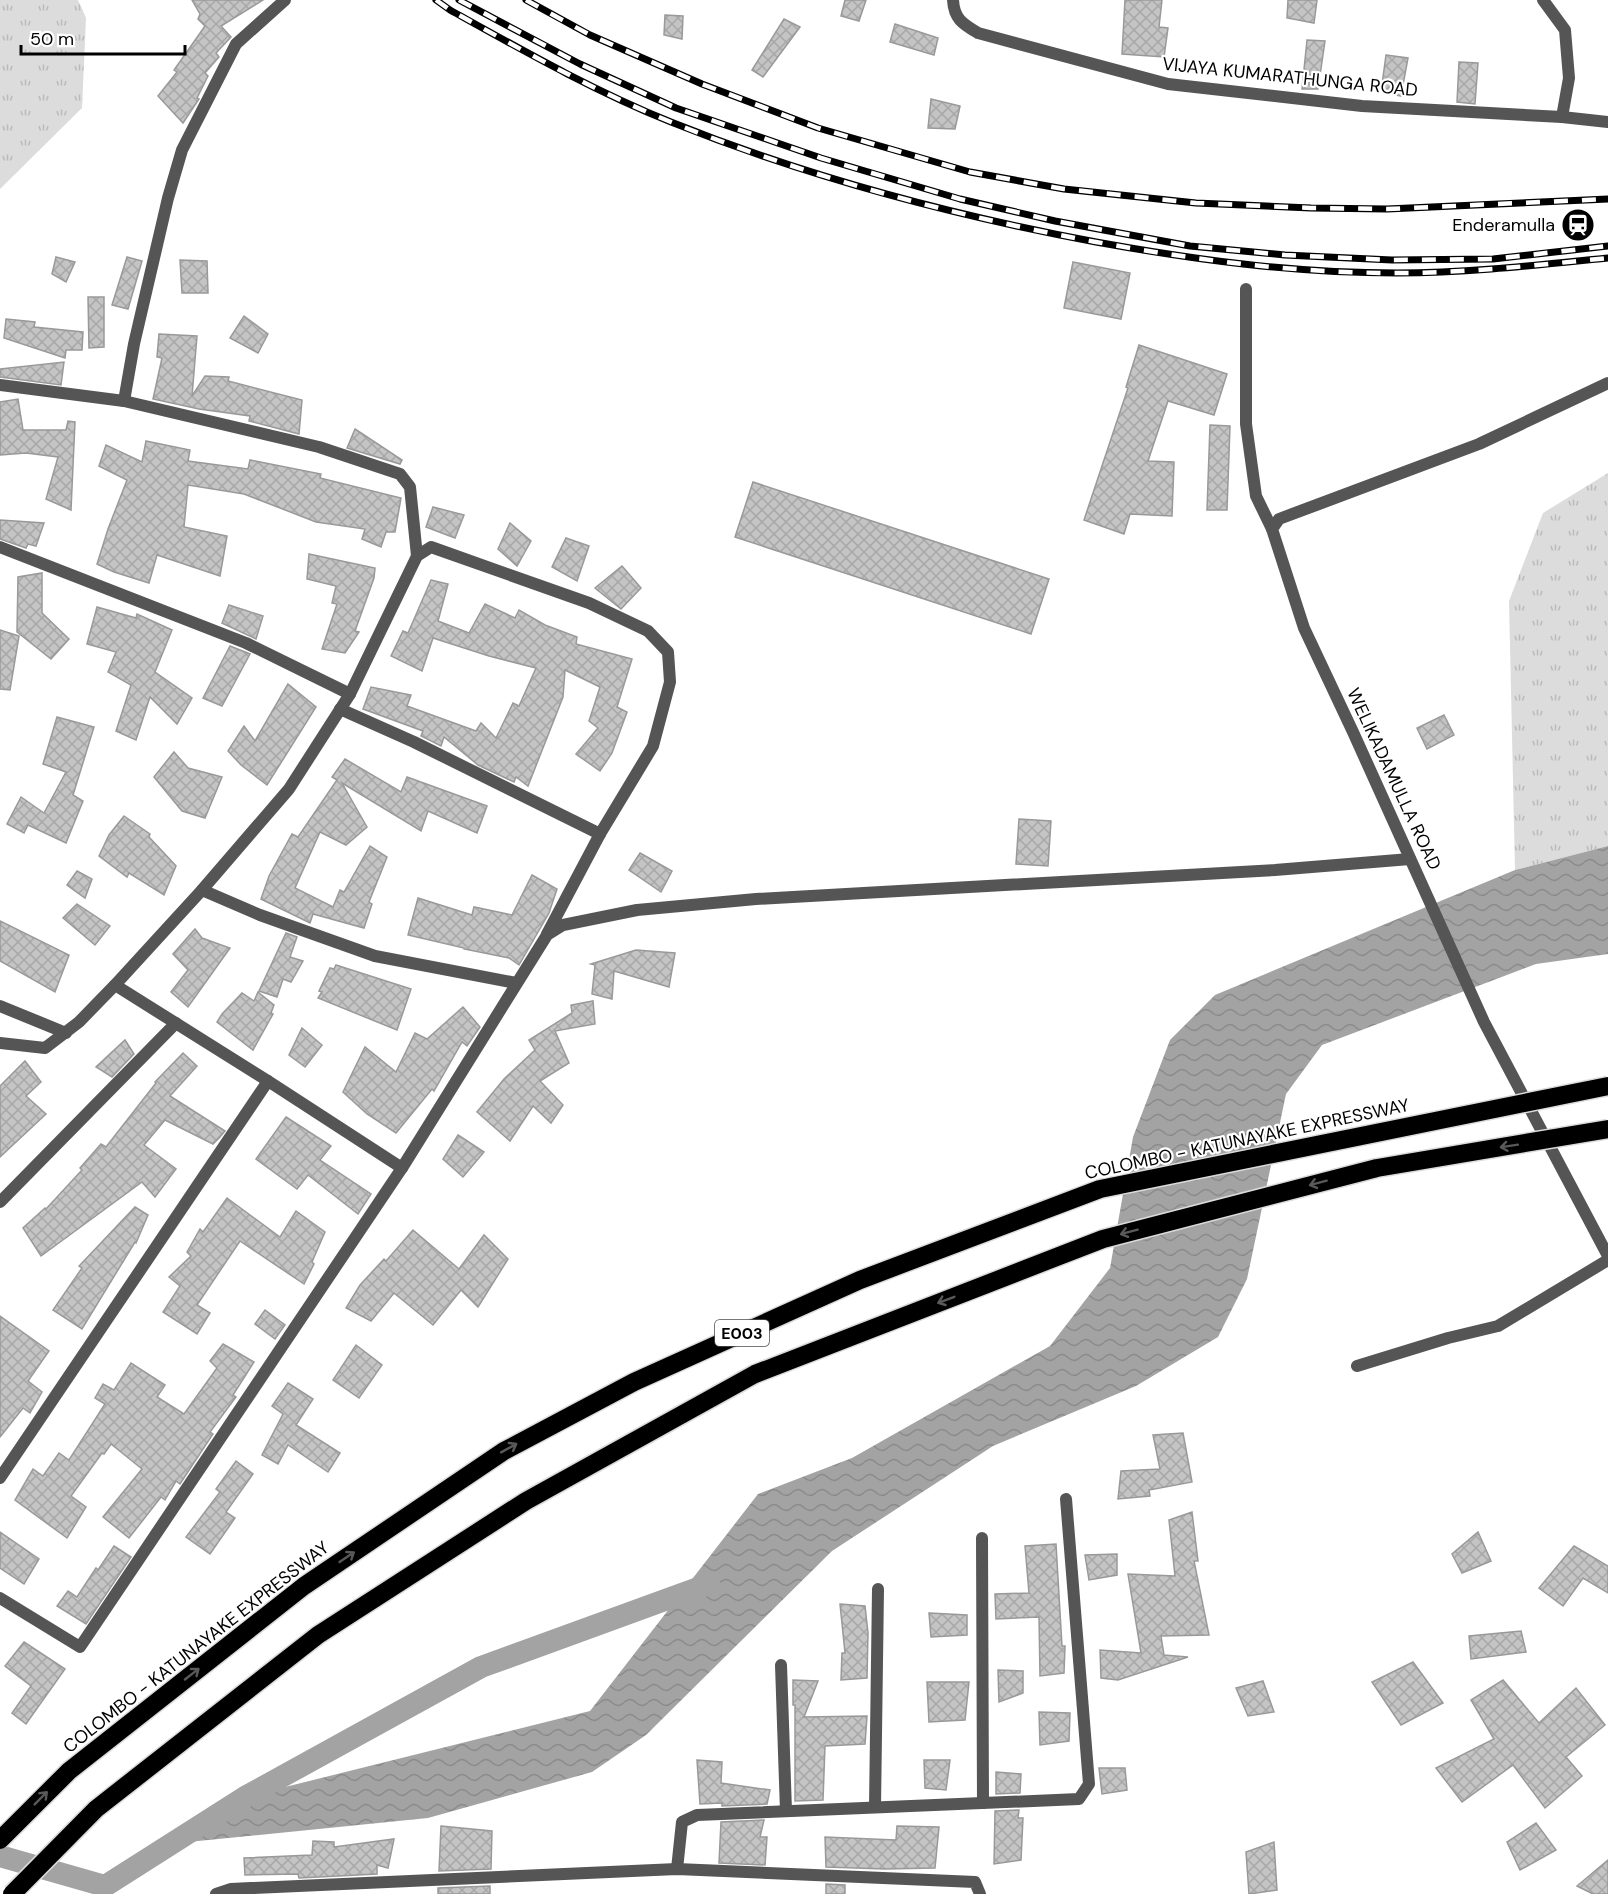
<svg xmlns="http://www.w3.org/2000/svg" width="1608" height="1894" font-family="'DM Sans',sans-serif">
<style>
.grass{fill:url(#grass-tufts)}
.water{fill:url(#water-waves)}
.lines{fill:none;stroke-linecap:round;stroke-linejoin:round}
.canal{stroke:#a3a3a3;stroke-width:22}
.building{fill:url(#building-cross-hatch);stroke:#999;stroke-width:1.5}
.minor{stroke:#555;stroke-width:12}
.tertiary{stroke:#555;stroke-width:12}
.rail-casing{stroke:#000;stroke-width:7}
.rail{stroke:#fff;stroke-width:4.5;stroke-dasharray:14;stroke-linecap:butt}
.motorway-bridge-casing{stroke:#dbdbdb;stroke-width:21;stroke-linecap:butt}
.motorway-bridge{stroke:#000;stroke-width:18}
.oneway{stroke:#595959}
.labels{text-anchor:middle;stroke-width:4.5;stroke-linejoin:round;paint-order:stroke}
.shield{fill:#fff;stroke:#4c4c4c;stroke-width:1.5}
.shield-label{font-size:16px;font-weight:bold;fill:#000}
.street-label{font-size:18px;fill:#000;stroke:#fff}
.poi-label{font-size:18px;fill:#000;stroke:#fff;text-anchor:end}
</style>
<defs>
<pattern id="grass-tufts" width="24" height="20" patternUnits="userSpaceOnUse" patternTransform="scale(1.5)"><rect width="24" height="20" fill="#dcdcdc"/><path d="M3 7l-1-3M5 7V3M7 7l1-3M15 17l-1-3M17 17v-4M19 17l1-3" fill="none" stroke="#bbb"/></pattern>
<pattern id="water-waves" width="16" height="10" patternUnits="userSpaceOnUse" patternTransform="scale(1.5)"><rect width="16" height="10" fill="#a3a3a3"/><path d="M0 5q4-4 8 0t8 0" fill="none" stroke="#8b8b8b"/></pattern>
<pattern id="building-cross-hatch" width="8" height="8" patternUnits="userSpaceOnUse" patternTransform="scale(1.5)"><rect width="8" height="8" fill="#c4c4c4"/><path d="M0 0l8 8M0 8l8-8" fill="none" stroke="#a7a7a7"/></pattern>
</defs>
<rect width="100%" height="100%" fill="#fff"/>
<g class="grass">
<path d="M0,0H78L86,18L82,108L0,189Z"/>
<path d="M1608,473V846L1515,870L1509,601L1543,513Z"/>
</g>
<path class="water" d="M1608,846V954L1536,964L1322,1045L1286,1094L1247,1279L1218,1337L1136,1386L993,1446L832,1551L646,1735L592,1772L428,1818L188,1842L245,1797L590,1711L758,1494L852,1458L1050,1346L1110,1268L1133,1137L1170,1040L1215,995L1515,870Z"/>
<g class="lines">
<path class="canal" d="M0,1856L105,1886L245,1797L481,1667L709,1584"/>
</g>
<g class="building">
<path d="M192,0H263L221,26L231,37L216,53L219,57L205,73L208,76L197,98L199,99L183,123L158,96L177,72L174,70L205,26L198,19L200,14Z"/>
<path d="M845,0H866L859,21L841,16Z"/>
<path d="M1125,0H1162L1159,27L1168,28L1164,57L1122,54Z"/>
<path d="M1288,0H1317L1314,23L1287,18Z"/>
<path d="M665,15L683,16L682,39L664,35Z"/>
<path d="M784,19L800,27L763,77L752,70Z"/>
<path d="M895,24L938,38L934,55L890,42Z"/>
<path d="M1307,40L1325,41L1318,89H1302Z"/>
<path d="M1386,55L1408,58L1401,96L1381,92Z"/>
<path d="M1459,62L1478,63L1475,104L1457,102Z"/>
<path d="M931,99L960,106L955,129L928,128Z"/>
<path d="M56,257L75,262L66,282L52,274Z"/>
<path d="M127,257L142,261L128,309L112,305Z"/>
<path d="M180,260L207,261L208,293H182Z"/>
<path d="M1073,262L1130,273L1121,319L1064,308Z"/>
<path d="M88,297H104V347L89,348Z"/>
<path d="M244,316L268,334L258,353L230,338Z"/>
<path d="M6,319L35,322L34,327L83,332L82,350H66L65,358L4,338Z"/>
<path d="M159,334L197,336L192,396L205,376L229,377L228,381L302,400L299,434L249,421L250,416L199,409L153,399L162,358L157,357Z"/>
<path d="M1139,345L1227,374L1214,415L1168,401L1148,461L1174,462L1172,516L1130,514L1124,534L1084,520L1128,388L1126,387Z"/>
<path d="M64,362L61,385L0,377V369Z"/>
<path d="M18,399L23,430H66L68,421L75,422L71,510L46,499L58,457L26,453L0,455V402Z"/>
<path d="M1210,425L1230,426L1227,510H1207Z"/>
<path d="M355,429L402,460L400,464L347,448Z"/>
<path d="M146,441L190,450L188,461L248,469L250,460L321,474L320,478L401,498L395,532H386L381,547L362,539L365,529L316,522L244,494L188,485L184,527L227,536L220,576L157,555L149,583L114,572L97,564L108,529L127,480L99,466L106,445L142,462Z"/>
<path d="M753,482L1049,579L1031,634L735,537Z"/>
<path d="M433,507L464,515L455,538L426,527Z"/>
<path d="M0,520L44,523L36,546L28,544L26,548L0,539Z"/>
<path d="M510,523L531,541L517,566L498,549Z"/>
<path d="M566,538L589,546L577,581L552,567Z"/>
<path d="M309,554L375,568L374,578L355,631L359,632L345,653L322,649L337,604L332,603L336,586L307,579Z"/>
<path d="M622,566L641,588L621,609L595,588Z"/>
<path d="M42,573V613L69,639L51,659L17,632L18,577Z"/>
<path d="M431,580L448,584L438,621L469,633L485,604L515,618L519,610L545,625L577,637L576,644L632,659L617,707L627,712L612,753L600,771L576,754L598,728L589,721L600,687L565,670L563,697L528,786L516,777L514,782L478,765L444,737L441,746L421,736L423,731L363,709L371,687L411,695L407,706L476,731L481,723L496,738L513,703L519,706L536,668L489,656L433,638L422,671L391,656L403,631L408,633Z"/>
<path d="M229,605L263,616L256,639L222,623Z"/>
<path d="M97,607L136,618L137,614L172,630L155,672L192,698L177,724L150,697L136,740L116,731L131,685L108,672L116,652L87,644Z"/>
<path d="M0,630L19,636L10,690L0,689Z"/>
<path d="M230,646L250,654L222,706L203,698Z"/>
<path d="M288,684L316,707L267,785L241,765L228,751L244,726L255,741Z"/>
<path d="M1444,715L1454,735L1427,749L1417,728Z"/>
<path d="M57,717L94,727L73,795L83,801L66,843L28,825L24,833L7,824L21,797L44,813L66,772L43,764Z"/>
<path d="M174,752L188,768L222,777L205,818L182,811L154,777Z"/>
<path d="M345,759L401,792L407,777L487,806L477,833L428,811L421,831L342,783L367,827L346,845L320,832L295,888L333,907L340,890L344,892L370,846L387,857L369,902L372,904L364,928L313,914L310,923L261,899L269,876L292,834L298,837L337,780L332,777Z"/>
<path d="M124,816L150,834L149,837L176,866L164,895L129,873L127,877L99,856L109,835Z"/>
<path d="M1019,819L1051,821L1048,866L1016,864Z"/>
<path d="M640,853L672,871L661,892L629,870Z"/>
<path d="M77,871L92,879L85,898L67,885Z"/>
<path d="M532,875L557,889L549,913L519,965L509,958L464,949V948L408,935L418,898L472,915L474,907L512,915Z"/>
<path d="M77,904L110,926L95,945L63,918Z"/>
<path d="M0,921L69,955L55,992L0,961Z"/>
<path d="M195,929L202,938L230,948L188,1007L171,992L188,970L173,954Z"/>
<path d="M286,933L297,937L290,957L303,961L291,982L283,979L277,997L259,991Z"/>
<path d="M636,950L675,953L669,987L614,971L612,999L592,994L595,965L591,964Z"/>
<path d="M336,965L411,989L397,1030L318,998L322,992L319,991L330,968L334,969Z"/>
<path d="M258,992L274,1005L271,1013L273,1014L253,1050L217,1022L222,1014L242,993L254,1001Z"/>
<path d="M593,1001L595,1024L555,1031L569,1063L540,1081L563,1105L551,1123L533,1106L510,1141L477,1112L504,1079L535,1050L529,1040L572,1013L571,1005Z"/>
<path d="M463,1007L480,1027L467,1046L462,1042L434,1091L432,1089L396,1133L367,1114L343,1092L365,1047L396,1072L415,1033L427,1039Z"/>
<path d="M302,1028L322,1045L305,1067L289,1055Z"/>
<path d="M125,1040L134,1054L112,1077L96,1067Z"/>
<path d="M183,1053L197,1066L170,1096L225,1131L220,1137L213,1144L165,1120L144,1145L176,1169L155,1197L142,1182L41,1256L23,1228L45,1208L46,1209L82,1170L80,1168L101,1144L106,1147L156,1083L155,1082Z"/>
<path d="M25,1061L41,1082L26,1096L46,1114L0,1157V1086Z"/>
<path d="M286,1117L331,1146L320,1160L371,1194L358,1214L308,1175L297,1189L256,1159Z"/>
<path d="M458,1135L484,1152L463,1177L443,1159Z"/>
<path d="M227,1198L280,1237L296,1211L325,1232L312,1262L314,1264L304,1284L240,1241L197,1305L210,1313L197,1334L163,1312L180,1286L169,1277L191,1256L187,1252L200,1229L203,1232Z"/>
<path d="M135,1207L148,1215L136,1243L135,1242L82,1329L53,1310L82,1268L79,1266Z"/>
<path d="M413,1230L459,1269L484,1235L508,1259L478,1307L461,1290L433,1325L394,1293L371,1321L346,1308L360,1285L384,1259L386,1261Z"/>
<path d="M265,1310L285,1325L275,1339L255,1324Z"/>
<path d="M0,1316L49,1351L28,1381L42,1392L30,1413L23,1408L0,1437Z"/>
<path d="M223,1344L254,1362L233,1395L236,1397L210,1432L213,1434L180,1484L176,1481L165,1500L161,1497L129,1538L103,1517L142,1469L111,1444L104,1454L102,1453L71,1496L86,1507L67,1538L15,1500L33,1469L43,1476L59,1453L69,1460L105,1404L95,1398L103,1384L114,1390L131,1363L165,1385L157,1397L184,1414L217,1368L210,1361Z"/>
<path d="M356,1345L382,1365L359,1398L333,1380Z"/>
<path d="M288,1383L313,1399L296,1425L340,1453L328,1472L288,1445L278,1464L262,1455L283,1414L272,1406Z"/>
<path d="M1183,1433L1192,1482L1149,1490L1150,1496L1118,1499L1121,1471L1160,1469L1153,1435Z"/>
<path d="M236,1461L253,1474L226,1512L235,1518L210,1554L186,1537L220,1492L216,1489Z"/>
<path d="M1192,1512L1198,1561H1194L1209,1635L1161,1636L1164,1655L1188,1657L1118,1680L1101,1678L1100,1650L1141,1653L1128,1574L1175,1576L1169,1520Z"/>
<path d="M0,1532L39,1559L24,1584L0,1568Z"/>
<path d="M1478,1532L1491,1561L1462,1573L1452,1554Z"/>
<path d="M1056,1544L1062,1646H1065L1064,1673L1040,1676L1039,1617L996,1619L995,1594L1029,1593L1025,1546Z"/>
<path d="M114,1546L131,1557L86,1624L57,1606L68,1591L77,1597L96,1568L98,1570Z"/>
<path d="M1574,1546L1608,1566V1593L1583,1578L1563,1606L1539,1588Z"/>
<path d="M1117,1554V1575L1089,1580L1085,1555Z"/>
<path d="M840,1604L865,1606L868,1633L867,1678L841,1680L842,1653H845Z"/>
<path d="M929,1613L967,1615V1635L931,1637Z"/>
<path d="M1521,1631L1526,1652L1471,1659L1469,1636Z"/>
<path d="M24,1642L65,1669L26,1724L12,1713L31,1686L5,1666Z"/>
<path d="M1413,1662L1443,1703L1401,1725L1372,1682Z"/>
<path d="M998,1670L1023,1671V1693L999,1702Z"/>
<path d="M793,1680L818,1681L804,1717L867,1716L865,1744L825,1746L823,1800L795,1801V1705H793Z"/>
<path d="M1503,1680L1539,1723L1576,1688L1605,1725L1566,1757L1582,1776L1545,1808L1513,1765L1462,1802L1436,1768L1494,1739L1471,1700Z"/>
<path d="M1263,1681L1274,1712L1248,1716L1236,1688Z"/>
<path d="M927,1682H969L965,1720L929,1722Z"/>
<path d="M1039,1712L1070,1713L1069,1741L1040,1745Z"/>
<path d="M697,1760L722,1762L721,1783L770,1790L767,1804L722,1806V1803L700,1804Z"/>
<path d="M924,1760H950L946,1790L925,1788Z"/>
<path d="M1099,1768H1125L1127,1790L1102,1794Z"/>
<path d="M996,1772L1021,1774L1020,1793L996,1794Z"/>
<path d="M1019,1810L1018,1818H1023L1021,1860L994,1864L995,1811Z"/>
<path d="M764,1820L760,1837H767L765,1865L719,1863L721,1822Z"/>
<path d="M1536,1823L1556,1850L1520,1870L1507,1842Z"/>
<path d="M441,1826L492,1831L491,1869L439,1871Z"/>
<path d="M897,1826L939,1827L935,1868L885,1869L826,1867L825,1837L896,1840Z"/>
<path d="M394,1839L388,1868L377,1865V1874L299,1878L298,1874L245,1875L244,1858L312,1855L313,1841L334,1842V1847Z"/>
<path d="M1274,1842L1277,1890L1249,1894L1246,1852Z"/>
<path d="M1608,1860V1894H1593L1577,1886Z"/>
<path d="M826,1884L845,1885V1894H826Z"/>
<path d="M490,1886V1894H438V1888Z"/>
</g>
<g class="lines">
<g class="minor">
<path d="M1543,0L1565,30L1569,78L1562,117"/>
<path d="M1246,289V424L1256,496L1272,529"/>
<path d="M0,385L124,401L319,447L400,474L410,487L417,556"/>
<path d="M124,401L134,344L168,198L182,150L236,44L285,0"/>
<path d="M0,547L246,643L350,694"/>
<path d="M340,709L414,742L600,834"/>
<path d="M202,890L260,915L375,956L516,983"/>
<path d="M115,985L268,1081L402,1168"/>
<path d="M0,1006L66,1033"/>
<path d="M0,1043L45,1048L79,1022L115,985L202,890L289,789L350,694L417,556L431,547L589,603L648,631L668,652L670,682L653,746L600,834L547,934"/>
<path d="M0,1202L176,1023"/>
<path d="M1357,1366L1448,1338L1498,1326L1608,1260"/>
<path d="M0,1478L268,1081"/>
<path d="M982,1538L983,1803"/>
<path d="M0,1598L80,1647L402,1168L547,935L563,925L637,910L756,899L1275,870L1410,859"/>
<path d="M781,1665L786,1811"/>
<path d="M875,1807L878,1589"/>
<path d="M677,1869L682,1822L697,1815L1079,1799L1089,1784L1066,1499"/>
<path d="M216,1894L231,1889L677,1869L975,1882L980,1894"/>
</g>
<g class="tertiary">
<path d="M953,0C954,19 963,24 978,33L1168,84L1362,106L1562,117L1608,122"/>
<path d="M1608,383L1479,444L1279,519L1272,529L1304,628L1353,732L1484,1022L1608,1256"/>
</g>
<defs>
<g id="rail">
<path d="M436,0L450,10C522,50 594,91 671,122C808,177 951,215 1096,242C1196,260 1294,273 1397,273C1468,273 1538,265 1608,258"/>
<path d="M459,0L580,64L676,108L821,158L960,199L1055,221L1190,246L1285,255L1392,260L1493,259L1608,246"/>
<path d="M526,0L590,35L702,84L818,128L970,172L1064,189L1196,203L1311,208L1387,209L1608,199"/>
</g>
</defs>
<use href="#rail" class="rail-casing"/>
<use href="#rail" class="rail"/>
<defs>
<g id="motorway-bridge">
<path d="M0,1840L69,1771L304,1586L504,1451L634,1382L860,1280L1100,1189L1608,1086"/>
<path d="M12,1894L96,1809L318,1635L526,1501L755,1374L1103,1239L1377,1168L1608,1129"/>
</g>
</defs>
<use href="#motorway-bridge" class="motorway-bridge-casing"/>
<use href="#motorway-bridge" class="motorway-bridge"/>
</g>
<defs><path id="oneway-shaft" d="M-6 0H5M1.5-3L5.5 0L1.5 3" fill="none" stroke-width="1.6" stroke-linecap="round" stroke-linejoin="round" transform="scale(1.5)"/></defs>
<g class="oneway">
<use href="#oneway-shaft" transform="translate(1509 1146) rotate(171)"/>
<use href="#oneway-shaft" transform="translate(1318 1183) rotate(165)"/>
<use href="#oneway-shaft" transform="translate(1129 1232) rotate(165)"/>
<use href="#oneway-shaft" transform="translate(946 1300) rotate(159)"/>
<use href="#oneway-shaft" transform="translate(509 1448) rotate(-29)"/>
<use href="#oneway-shaft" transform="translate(347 1557) rotate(-34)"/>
<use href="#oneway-shaft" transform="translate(192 1674) rotate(-38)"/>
<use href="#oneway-shaft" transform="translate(41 1798) rotate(-45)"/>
</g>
<defs>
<symbol id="station-disc" viewBox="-11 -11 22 22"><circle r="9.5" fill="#000" stroke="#fff"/><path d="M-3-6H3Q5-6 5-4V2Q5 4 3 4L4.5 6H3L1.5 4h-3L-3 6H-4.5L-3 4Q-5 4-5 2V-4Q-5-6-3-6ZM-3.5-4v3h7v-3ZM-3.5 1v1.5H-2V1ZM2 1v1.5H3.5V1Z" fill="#fff"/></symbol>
</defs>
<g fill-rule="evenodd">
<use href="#station-disc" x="1559" y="206" width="38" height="38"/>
</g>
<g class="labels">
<rect class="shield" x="715" y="1320" width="54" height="26" rx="4.5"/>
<g class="shield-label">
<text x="742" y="1339">E003</text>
</g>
<g class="street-label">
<text transform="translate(1290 77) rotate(6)" y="6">VIJAYA KUMARATHUNGA ROAD</text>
<text transform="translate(1394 779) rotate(65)" y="6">WELIKADAMULLA ROAD</text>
<text transform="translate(1247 1139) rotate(-12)" y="6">COLOMBO - KATUNAYAKE EXPRESSWAY</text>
<text transform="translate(196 1647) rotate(-38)" y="6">COLOMBO - KATUNAYAKE EXPRESSWAY</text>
</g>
<g class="poi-label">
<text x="1555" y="231">Enderamulla</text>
</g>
</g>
<path d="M21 45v9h164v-9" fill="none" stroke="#000000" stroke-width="3"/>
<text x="30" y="45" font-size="18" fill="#000000" stroke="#ffffff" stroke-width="4.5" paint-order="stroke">50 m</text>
</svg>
